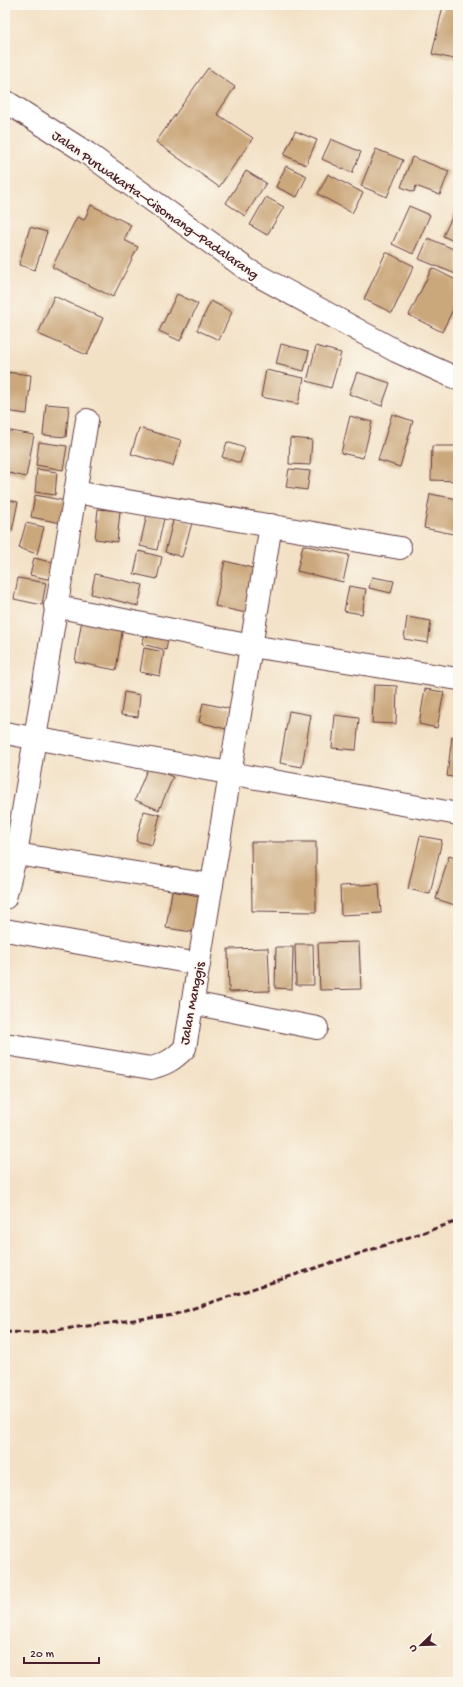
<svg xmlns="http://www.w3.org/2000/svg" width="463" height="1687" font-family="'Gochi Hand',sans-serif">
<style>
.building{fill:#cba77c}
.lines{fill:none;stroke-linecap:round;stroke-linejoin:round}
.street-casing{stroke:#633c42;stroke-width:24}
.highway-casing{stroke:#633c42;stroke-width:24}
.street{stroke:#fff;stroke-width:22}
.highway{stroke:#fff;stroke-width:22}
.rail{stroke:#4a1f2b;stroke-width:3;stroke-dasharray:6 3;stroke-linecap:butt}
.labels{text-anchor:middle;stroke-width:3.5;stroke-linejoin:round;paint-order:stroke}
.street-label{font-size:14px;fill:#4a1f2b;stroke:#fbf7ec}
</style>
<rect width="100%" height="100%" fill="#fbf7ec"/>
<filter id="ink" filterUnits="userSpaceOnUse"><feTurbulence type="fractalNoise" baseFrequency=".025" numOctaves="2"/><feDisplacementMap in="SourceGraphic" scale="8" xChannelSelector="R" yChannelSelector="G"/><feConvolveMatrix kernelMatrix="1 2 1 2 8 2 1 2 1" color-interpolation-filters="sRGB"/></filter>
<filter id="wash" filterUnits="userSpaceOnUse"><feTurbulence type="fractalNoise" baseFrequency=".012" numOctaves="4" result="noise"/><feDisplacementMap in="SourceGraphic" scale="16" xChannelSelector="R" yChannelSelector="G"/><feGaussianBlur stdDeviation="0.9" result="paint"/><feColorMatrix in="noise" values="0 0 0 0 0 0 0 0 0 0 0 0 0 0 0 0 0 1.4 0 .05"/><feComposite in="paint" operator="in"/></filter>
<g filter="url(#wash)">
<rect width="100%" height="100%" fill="#f3e1c6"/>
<g id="blocks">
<g class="building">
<path d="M443,6L458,9V60L432,54Z"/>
<path d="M208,68L235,87L217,114L253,138L219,187L156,142Z"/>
<path d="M295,131L317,140L306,165L284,155Z"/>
<path d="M331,139L361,152L352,173L322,159Z"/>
<path d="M376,149L403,160L387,197L361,186Z"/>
<path d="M412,157L449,171L440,195L416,186L414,192L401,187Z"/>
<path d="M286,166L307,176L297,197L276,187Z"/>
<path d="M246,171L266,183L245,216L226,203Z"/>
<path d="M328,174L363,193L352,213L318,194Z"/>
<path d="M266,197L284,207L267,235L250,225Z"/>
<path d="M91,205L131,225L124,240L138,247L113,297L52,267L77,217L84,220Z"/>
<path d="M409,206L430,215L413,254L392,244Z"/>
<path d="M455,211L458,213V243L443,236Z"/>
<path d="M30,227L47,232L35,270L19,265Z"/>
<path d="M428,238L458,251V275L419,259Z"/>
<path d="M386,252L414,266L392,313L364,299Z"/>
<path d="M432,268L458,281V299L442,332L409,315Z"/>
<path d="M177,294L198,304L180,341L159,331Z"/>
<path d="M54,296L103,318L87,355L38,334Z"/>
<path d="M211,301L232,312L219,340L197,330Z"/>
<path d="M281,344L309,351L304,371L276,364Z"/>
<path d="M316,346L341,353L331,388L307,381Z"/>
<path d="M266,370L304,378L298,404L261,397Z"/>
<path d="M5,372L31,375L27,414L5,411Z"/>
<path d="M357,372L390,383L382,406L349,394Z"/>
<path d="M46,404L69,406L66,437L43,435Z"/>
<path d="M392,414L413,421L400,467L378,460Z"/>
<path d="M350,416L372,422L363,458L341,453Z"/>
<path d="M139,428L181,440L173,466L131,454Z"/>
<path d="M5,430L34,435L26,477L5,472Z"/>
<path d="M290,438L312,440L310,465L289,464Z"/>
<path d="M39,442L67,446L63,470L36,465Z"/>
<path d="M227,442L245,448L240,463L222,457Z"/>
<path d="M432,446H458V481L431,480Z"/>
<path d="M37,469L57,472L55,495L35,492Z"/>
<path d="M289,469L310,471L307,490L286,487Z"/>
<path d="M430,494L458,499V535L424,528Z"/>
<path d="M35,495L66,501L61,523L31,517Z"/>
<path d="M5,499L18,502L12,531L5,529Z"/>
<path d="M98,509L120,511L117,542L95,539Z"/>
<path d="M147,514L164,518L157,550L140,546Z"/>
<path d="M174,517L192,523L182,557L165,552Z"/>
<path d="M26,523L44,527L37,554L19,548Z"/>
<path d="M303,545L349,555L343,582L297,571Z"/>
<path d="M139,551L162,557L157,579L134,574Z"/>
<path d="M34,558L59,564L56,581L30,575Z"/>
<path d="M225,561L256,569L246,613L215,606Z"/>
<path d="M95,574L143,585L138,606L91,594Z"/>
<path d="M372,577L394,581L391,593L369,588Z"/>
<path d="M18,578L46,583L42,605L14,599Z"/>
<path d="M349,586L366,589L362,614L344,611Z"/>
<path d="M407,617L431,621L428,643L404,639Z"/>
<path d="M82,619L123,626L116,670L75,662Z"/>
<path d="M145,634L168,639L166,650L142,644Z"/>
<path d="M144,648L164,652L160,676L140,672Z"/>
<path d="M374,685L397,686L396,724L372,723Z"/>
<path d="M425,689L444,692L437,728L419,724Z"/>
<path d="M124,692L140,695L138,717L121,715Z"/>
<path d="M203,703L231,709L226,729L199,722Z"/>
<path d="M289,711L311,715L302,767L280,763Z"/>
<path d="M335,715L359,718L356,750L332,748Z"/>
<path d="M452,737L458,738V778L447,776Z"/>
<path d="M148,767L173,777L159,810L135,800Z"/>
<path d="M144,811L160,815L152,845L136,841Z"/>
<path d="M420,836L442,840L430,894L408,889Z"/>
<path d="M251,842H316V912L252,911Z"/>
<path d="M449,856L458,859V895L455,905L436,899Z"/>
<path d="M379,884L381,913L341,915L340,886Z"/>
<path d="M172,891L204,897L199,933L166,928Z"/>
<path d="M359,942L361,989L320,990L318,943Z"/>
<path d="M295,944H313L314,985H296Z"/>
<path d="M276,947H293L292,989L275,988Z"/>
<path d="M268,948L270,991L229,992L228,949Z"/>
</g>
</g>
</g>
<g filter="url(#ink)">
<use href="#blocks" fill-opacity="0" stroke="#633c42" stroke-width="1"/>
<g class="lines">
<defs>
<g id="street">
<path d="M75,492L400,548"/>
<path d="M55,606L251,646L458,679"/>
<path d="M5,733L458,814"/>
<path d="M16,854L212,885"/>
<path d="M5,898L16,854L87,420"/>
<path d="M5,930L199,964"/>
<path d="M192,1003L317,1028"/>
<path d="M5,1044L151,1068C166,1064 173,1060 185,1048L271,525"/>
</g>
<path id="highway" d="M5,101L87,153L248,270L396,351L458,379"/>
</defs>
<use href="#street" class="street-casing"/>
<use href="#highway" class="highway-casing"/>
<use href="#street" class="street"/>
<use href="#highway" class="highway"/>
<path class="rail" d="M5,1332L32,1333L173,1315L458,1221"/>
</g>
</g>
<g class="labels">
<g class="street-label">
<text transform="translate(156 204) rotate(35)" y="5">Jalan Purwakarta–Cisomang–Padalarang</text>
<text transform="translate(191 1003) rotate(-79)" y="5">Jalan Manggis</text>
</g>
</g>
<rect width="463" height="1687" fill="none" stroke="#fbf7ec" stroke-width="20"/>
<g transform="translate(421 1645) rotate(247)" stroke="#fbf7ec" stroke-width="3" paint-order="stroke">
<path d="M0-3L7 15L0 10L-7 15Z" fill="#4a1f2b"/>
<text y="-6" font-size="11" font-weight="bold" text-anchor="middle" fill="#4a1f2b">U</text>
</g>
<path d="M24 1657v6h75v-6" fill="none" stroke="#4a1f2b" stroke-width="2"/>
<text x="30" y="1657" font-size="12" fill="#4a1f2b" stroke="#fbf7ec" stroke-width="3" paint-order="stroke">20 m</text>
</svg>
